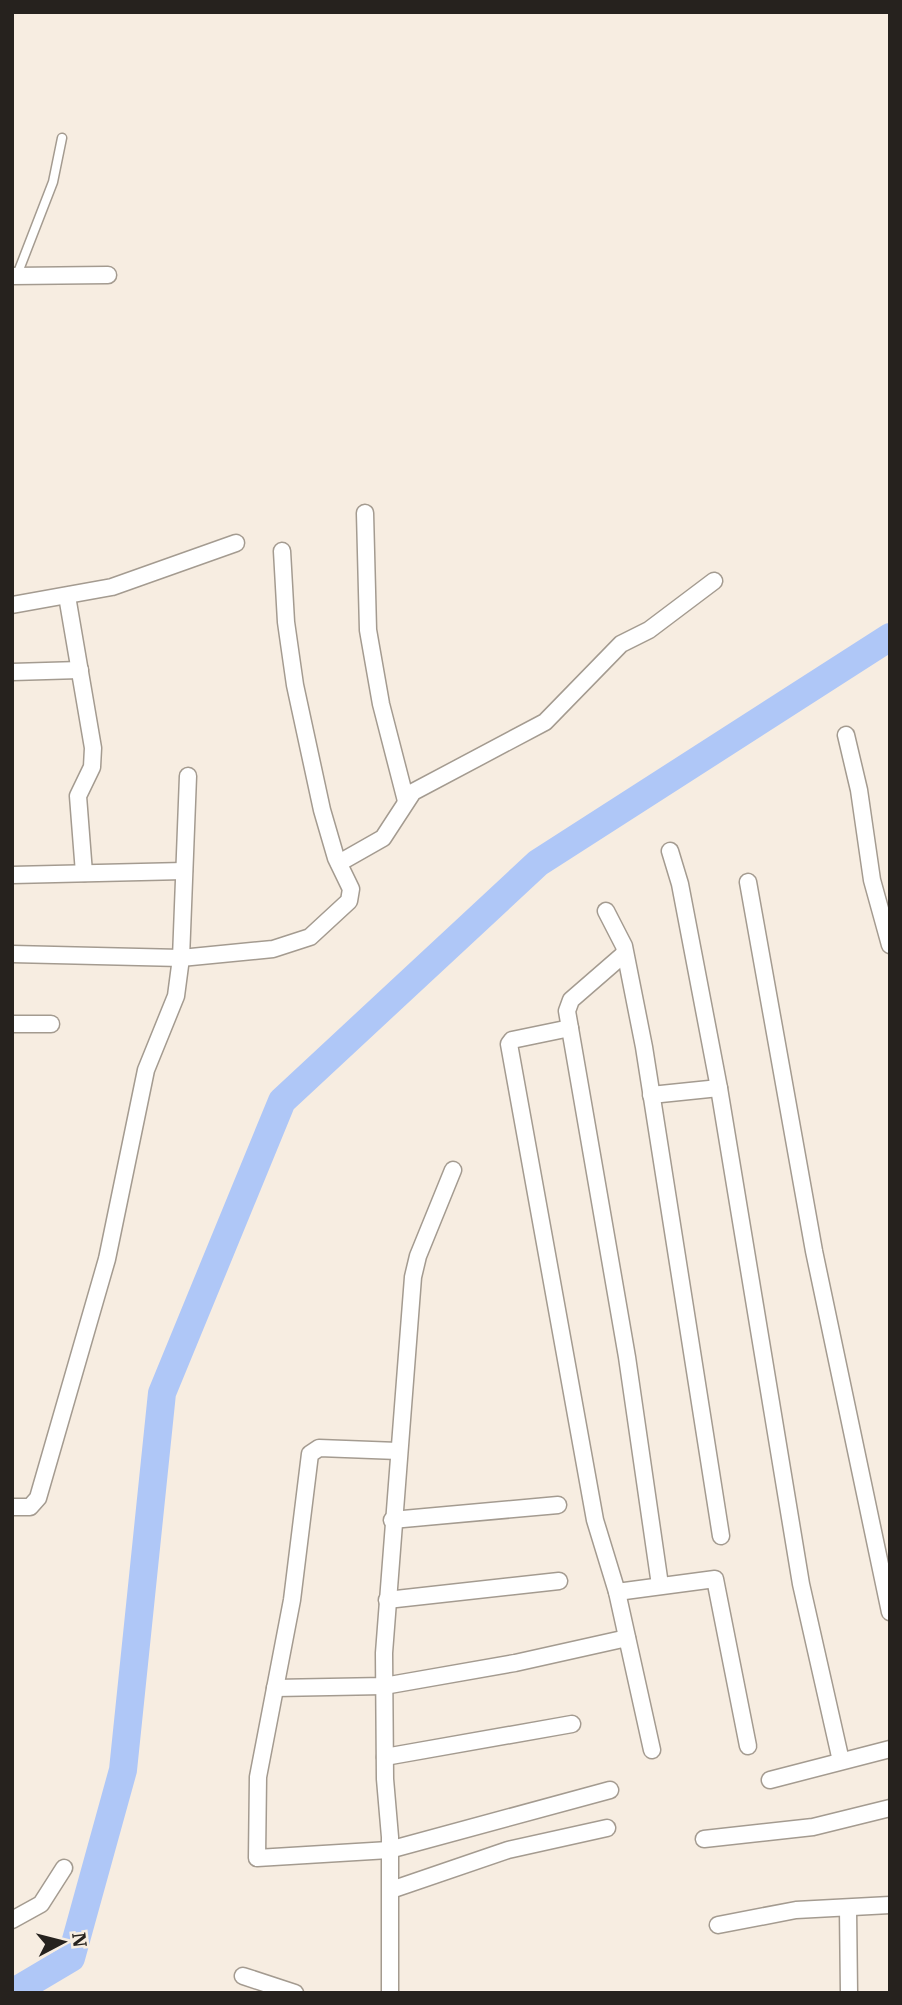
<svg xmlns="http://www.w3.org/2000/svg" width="902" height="2005" font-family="'IBM Plex Serif',serif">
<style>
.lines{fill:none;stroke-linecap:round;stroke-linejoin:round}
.river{stroke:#afc7f7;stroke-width:28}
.service-casing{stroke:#a49b90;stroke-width:11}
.minor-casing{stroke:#a49b90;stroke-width:19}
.service{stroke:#fff;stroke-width:8}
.minor{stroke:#fff;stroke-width:16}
</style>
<rect width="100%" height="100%" fill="#f7ede1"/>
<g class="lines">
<path class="river" d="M12,1993L71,1958L123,1770L162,1393L282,1101L538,863L890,637"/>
<defs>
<path id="service" d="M17,275L53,182L62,138"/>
<g id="minor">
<path d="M12,276L108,275"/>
<path d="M365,513L368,630L381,704L406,801"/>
<path d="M67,596L93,748L92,767L78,796L84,873"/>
<path d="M12,605L112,587L236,543"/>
<path d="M12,672L80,670"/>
<path d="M846,735L859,790L872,880L890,945"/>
<path d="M670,851L680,884L719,1088L801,1584L841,1761"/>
<path d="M339,863L383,838L413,792L545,722L621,644L649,630L714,581"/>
<path d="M12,875L184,871"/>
<path d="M748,882L814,1251L890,1612"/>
<path d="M606,911L624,946L644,1047L721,1536"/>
<path d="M12,954L181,958L273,949L310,937L349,901L351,889L336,858L322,810L295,685L286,622L282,551"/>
<path d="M624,954L571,1000L567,1011L627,1357L660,1585"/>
<path d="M12,1024H51"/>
<path d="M570,1028L512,1040L509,1044L595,1520L617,1592L652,1750"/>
<path d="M651,1095L719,1088"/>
<path d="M398,1451L319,1448L310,1454L292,1600L258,1777L257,1858L389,1850L610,1790"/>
<path d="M12,1507H30L38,1498L107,1259L146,1070L176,996L181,958L188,776"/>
<path d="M392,1520L558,1505"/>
<path d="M617,1592L715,1579L748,1746"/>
<path d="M387,1600L559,1581"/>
<path d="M275,1688L384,1686L515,1663L627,1638"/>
<path d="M385,1757L572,1724"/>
<path d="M770,1780L890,1749"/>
<path d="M704,1839L813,1827L890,1808"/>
<path d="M391,1890L508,1850L607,1828"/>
<path d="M848,1909L849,1993"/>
<path d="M12,1920L41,1904L64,1868"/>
<path d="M718,1925L796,1910L890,1905"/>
<path d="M243,1976L295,1993"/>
<path d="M390,1993V1837L385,1779L384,1653L413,1277L418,1256L453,1170"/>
</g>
</defs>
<use href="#service" class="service-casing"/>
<use href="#minor" class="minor-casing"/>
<use href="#service" class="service"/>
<use href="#minor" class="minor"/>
</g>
<rect width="902" height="2005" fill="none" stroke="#26221e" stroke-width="28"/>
<g transform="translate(63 1942) rotate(83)" stroke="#f7ede1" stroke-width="5" paint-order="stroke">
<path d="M0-5L12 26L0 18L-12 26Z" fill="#26221e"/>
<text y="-10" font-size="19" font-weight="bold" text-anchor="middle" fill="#26221e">N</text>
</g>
</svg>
